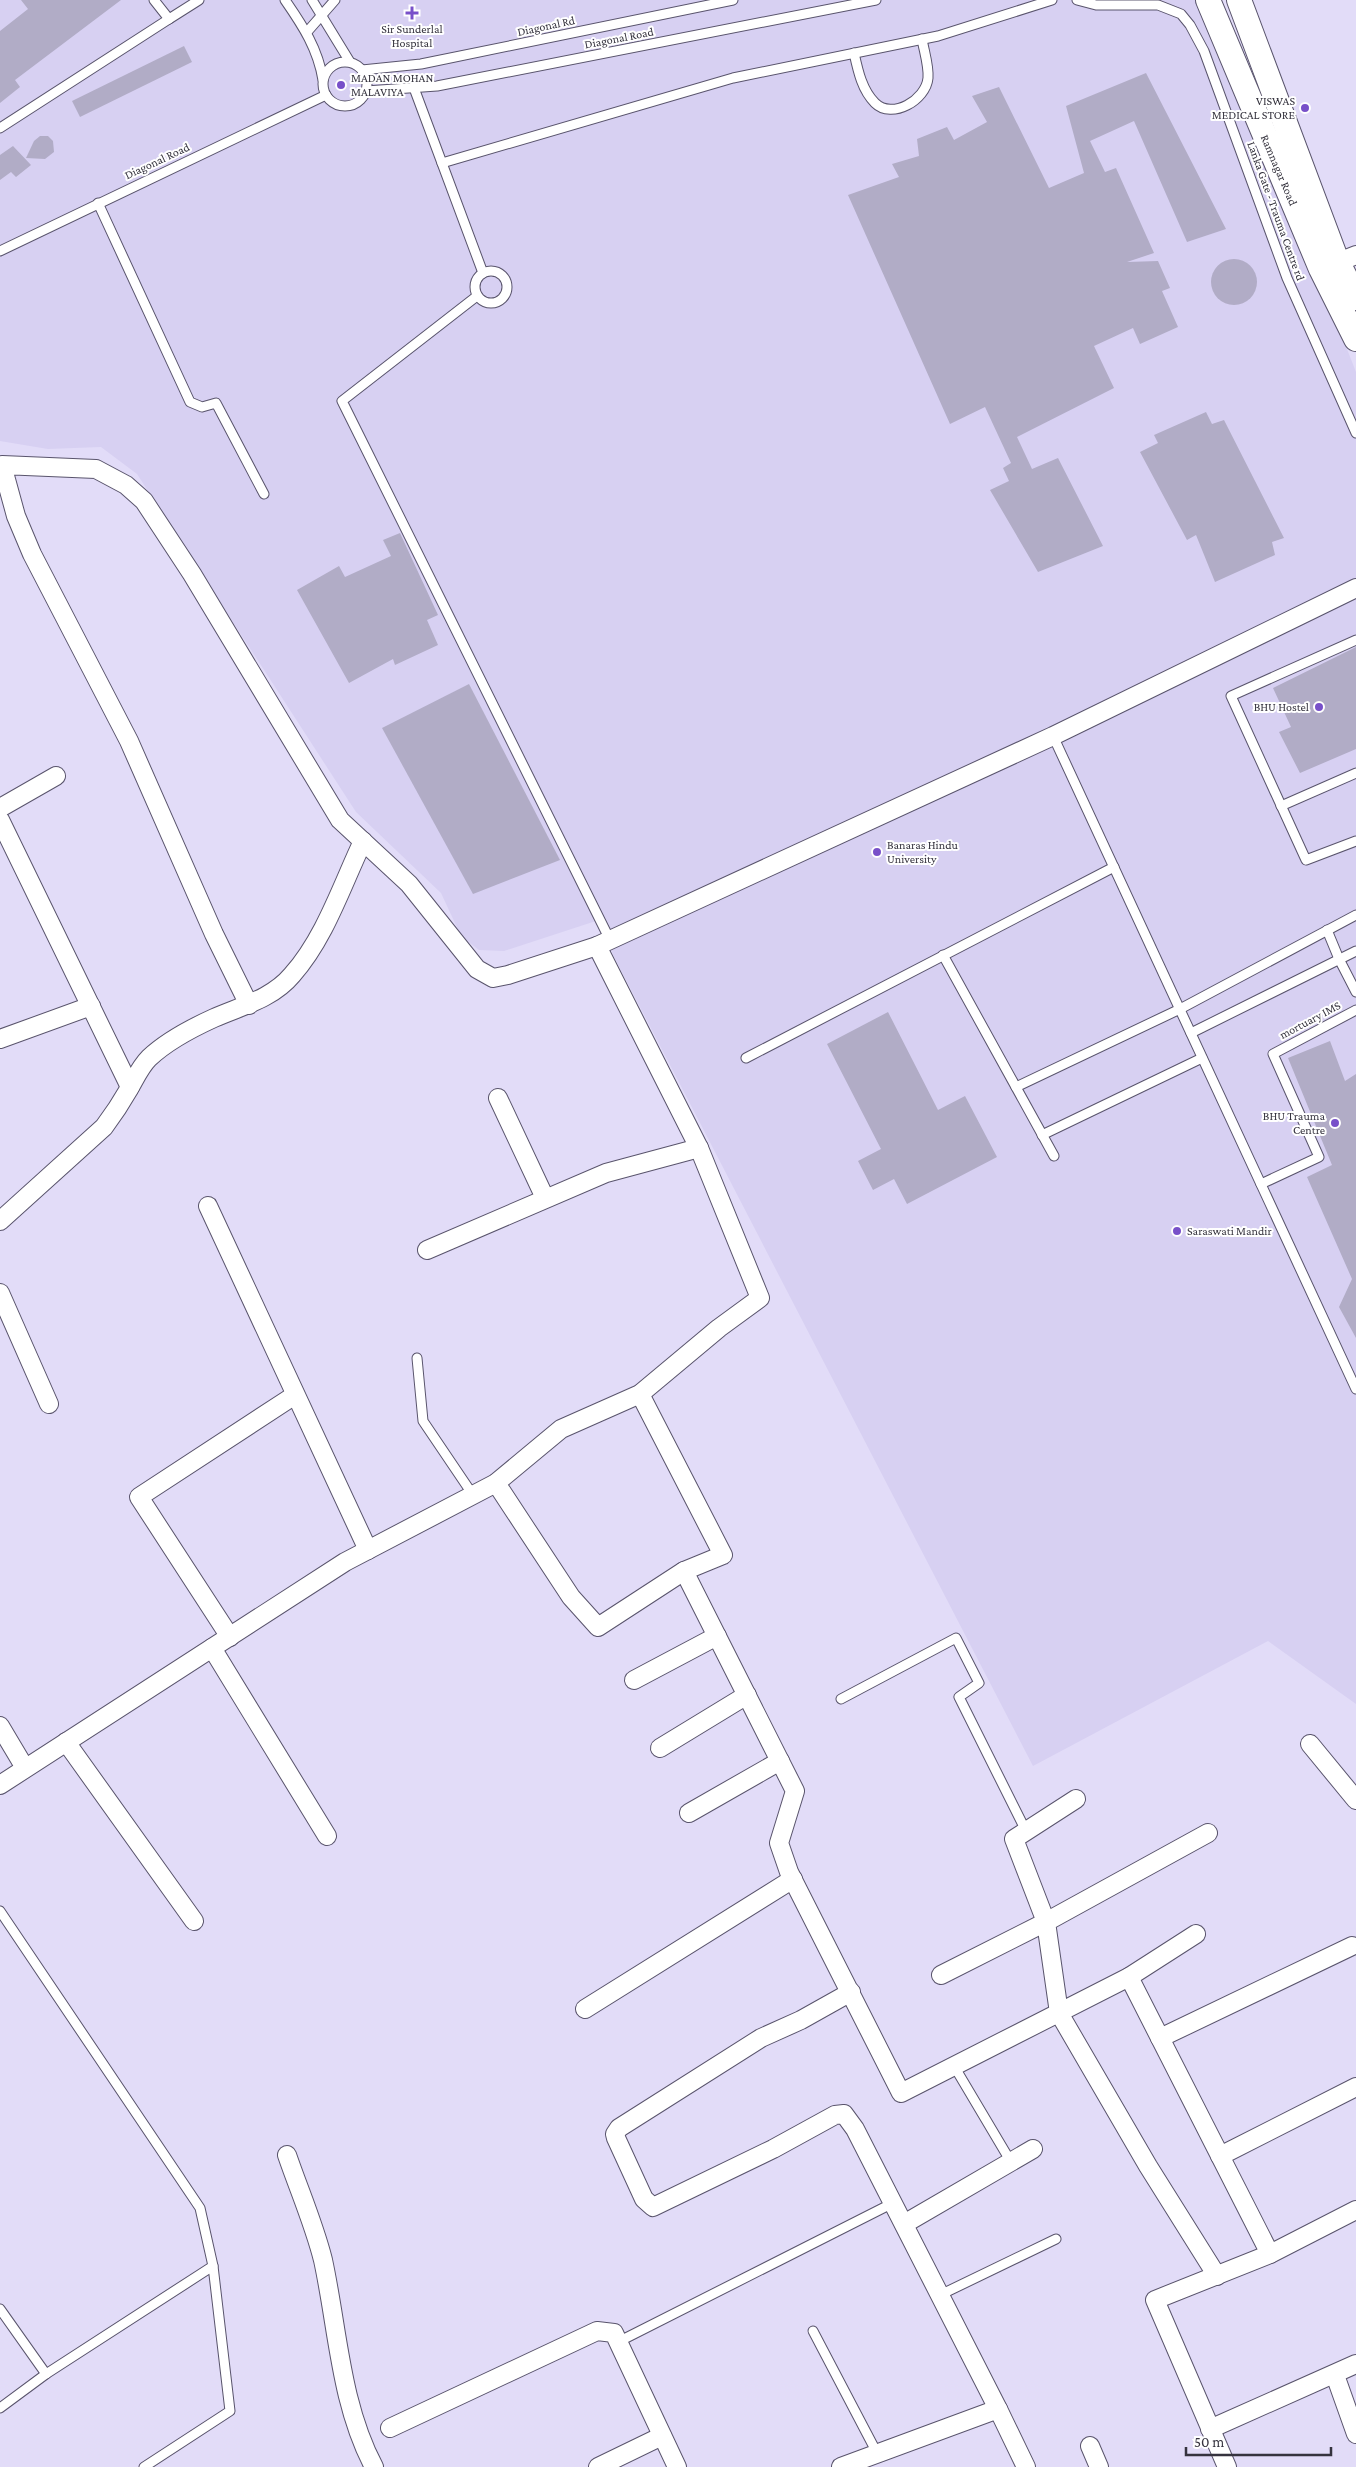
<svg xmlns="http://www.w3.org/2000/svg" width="1356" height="2467" font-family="'Crimson Pro',serif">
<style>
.built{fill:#d7d0f2}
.building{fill:#b1acc6}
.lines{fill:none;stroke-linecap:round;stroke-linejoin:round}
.lane-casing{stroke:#59546c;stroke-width:11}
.street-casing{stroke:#59546c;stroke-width:20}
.secondary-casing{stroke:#59546c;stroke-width:26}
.lane{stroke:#fff;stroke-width:9}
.street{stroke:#fff;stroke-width:18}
.secondary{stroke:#fff;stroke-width:24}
.poi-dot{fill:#7850c9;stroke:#fff;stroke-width:2}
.labels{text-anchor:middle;stroke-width:4;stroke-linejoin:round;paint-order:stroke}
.street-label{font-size:12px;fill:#35333e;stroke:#fff}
.poi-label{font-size:12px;fill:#35333e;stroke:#fff;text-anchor:start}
</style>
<rect width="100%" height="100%" fill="#e2dcf8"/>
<path class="built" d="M0,0H1210L1356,372V1704L1268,1641L1033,1766L613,955L602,919L504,951L479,950L461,936L441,893L356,812L137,474L101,447L48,449L0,441Z"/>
<g class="building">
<path d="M21,0H121L15,80L20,87L0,103V31L28,9Z"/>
<path d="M184,46L192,62L80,117L72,101Z"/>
<path d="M1146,73L1226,229L1187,242L1134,121L1090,141L1105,172L1116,168L1154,253L1127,262L1158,261L1170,288L1162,291L1178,327L1140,344L1133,328L1094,346L1114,388L1017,437L1032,469L1058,458L1103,546L1038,572L990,490L1009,481L1003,468L1011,463L985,407L950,424L848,195L899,177L892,164L919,156L917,139L947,127L954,140L987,122L972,96L999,87L1049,188L1084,173L1066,106Z"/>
<path d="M40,136H48L53,141L54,152L45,159L26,158L34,141Z"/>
<path d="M13,146L31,165L16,177L11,172L0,180V155Z"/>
<circle cx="1234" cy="282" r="23"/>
<path d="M1206,412L1212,424L1224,420L1284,538L1272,542L1275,555L1215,582L1196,535L1187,540L1140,452L1158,443L1154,435Z"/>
<path d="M400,533L438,615L427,620L438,645L395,665L393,659L349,683L297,590L339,566L345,577L391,556L383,540Z"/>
<path d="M1356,647V749L1300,773L1279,732L1291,727L1273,688Z"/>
<path d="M469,684L560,860L473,894L382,728Z"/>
<path d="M888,1012L938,1110L965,1096L997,1157L907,1204L894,1179L873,1190L858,1161L881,1149L827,1044Z"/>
<path d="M1330,1041L1345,1081L1356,1074V1338L1339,1307L1352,1279L1307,1177L1332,1165L1288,1058Z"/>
</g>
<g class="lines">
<defs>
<g id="lane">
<path d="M154,0L169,19L199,0"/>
<path d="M285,0C303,26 318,49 323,80"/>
<path d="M312,0L350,62"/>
<path d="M1077,0L1096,5H1158L1181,14L1190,25L1204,51L1287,278L1356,433"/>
<path d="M307,32L335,0"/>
<path d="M854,53C858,71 862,90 875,103C892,120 926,100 928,78C929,66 924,51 922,39"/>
<circle cx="345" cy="84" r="22"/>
<path d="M362,70L421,64L733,0"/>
<path d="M414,88L483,273"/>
<path d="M366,91L437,86L876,0"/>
<path d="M0,128L169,19"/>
<path d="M442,163L733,78L938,36L1052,0"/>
<path d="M98,203L190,402L202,407L216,403L264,494"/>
<path d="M0,251L326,95"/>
<circle cx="491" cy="287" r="16"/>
<path d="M477,296L342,401L610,940"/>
<path d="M1356,640L1231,696L1306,860L1356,841"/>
<path d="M1053,736L1356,1389"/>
<path d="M1281,806L1356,773"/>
<path d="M1327,930L1339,959L1356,992"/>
<path d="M943,955L1054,1156"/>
<path d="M1191,1033L1356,951"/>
<path d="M746,1058L1114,867"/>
<path d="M1016,1087L1180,1009L1356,915"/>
<path d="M1042,1135L1202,1058"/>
<path d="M1261,1184L1319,1157L1273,1054L1356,1010"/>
<path d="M417,1358L423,1421L473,1495"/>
<path d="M841,1699L956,1638L979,1683L959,1697L1026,1831"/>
<path d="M0,1911L200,2208L213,2266"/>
<path d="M954,2066L1011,2162"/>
<path d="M940,2295L1056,2239"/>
<path d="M0,2309L46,2374"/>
<path d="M813,2331L877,2453"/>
<path d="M618,2342L893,2203"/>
<path d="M0,2408L46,2374L213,2266L230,2411L144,2467"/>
</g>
<g id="street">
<path d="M1326,267L1356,255"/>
<path d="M0,808L56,776"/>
<path d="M0,820L130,1087"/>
<path d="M249,1005L214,934L129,741L32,554L16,516L2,465L96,469L126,485L144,501L192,574L340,820L409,884L477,969L493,978L508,975L597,946L1053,736L1356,588"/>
<path d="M0,1039L91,1006"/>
<path d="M498,1098L545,1198"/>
<path d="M208,1206L368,1550"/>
<path d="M0,1221L104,1127C113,1115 121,1103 129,1089C135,1079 140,1067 149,1058C167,1041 192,1028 214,1018C241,1006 272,999 292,975C325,938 342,885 363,841"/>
<path d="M427,1250L606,1173L699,1148"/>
<path d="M0,1293L49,1404"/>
<path d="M640,1394L723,1555L684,1571L795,1791L779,1843L789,1872L901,2093L1129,1977L1196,1934"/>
<path d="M496,1483L571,1597L598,1627L684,1571"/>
<path d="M230,1637L139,1497L295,1395"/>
<path d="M212,1648L327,1836"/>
<path d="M634,1680L717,1636"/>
<path d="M0,1726L25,1768"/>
<path d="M66,1742L194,1921"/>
<path d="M1310,1744L1356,1800"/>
<path d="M660,1748L747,1695"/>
<path d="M0,1785L345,1562L496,1483L561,1429L640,1394L719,1328L760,1298L699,1148L597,946"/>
<path d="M689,1813L780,1761"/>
<path d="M1208,1833L1046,1922L1059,2013L1148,2166L1217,2276"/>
<path d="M941,1975L1046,1922L1014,1839L1076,1799"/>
<path d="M1129,1977L1270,2254"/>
<path d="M851,1992L801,2020L761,2038L619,2128L615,2134L616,2138L644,2199L653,2207L773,2149L835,2115L844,2114L855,2129L998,2409"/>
<path d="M585,2009L793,1879"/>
<path d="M1160,2038L1352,1946"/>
<path d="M287,2155C299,2190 314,2224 323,2260C338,2329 340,2403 374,2467"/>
<path d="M1220,2156L1356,2087"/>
<path d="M904,2224L1033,2149"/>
<path d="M1335,2375L1356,2434"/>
<path d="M390,2428L597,2331L614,2333L677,2467"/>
<path d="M1210,2429L1356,2364"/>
<path d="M1090,2446L1099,2467"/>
<path d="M598,2467L662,2436"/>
<path d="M841,2467L998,2409L1026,2467"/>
<path d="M1227,2467L1155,2300L1270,2254L1356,2210"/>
</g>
<g id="secondary">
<path d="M1208,0L1321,269L1356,339"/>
<path d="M1239,0L1337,261L1356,298"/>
</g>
</defs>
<use href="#lane" class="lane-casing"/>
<use href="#street" class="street-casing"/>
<use href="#secondary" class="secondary-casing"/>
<use href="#lane" class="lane"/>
<use href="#street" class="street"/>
<use href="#secondary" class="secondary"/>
</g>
<g class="poi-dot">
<path d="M409.5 5.5h5v5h5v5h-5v5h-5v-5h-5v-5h5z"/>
<circle cx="341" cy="85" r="5"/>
<circle cx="1305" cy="108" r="5"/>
<circle cx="1319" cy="707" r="5"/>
<circle cx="877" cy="852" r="5"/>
<circle cx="1335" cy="1123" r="5"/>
<circle cx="1177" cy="1231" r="5"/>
</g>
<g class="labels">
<g class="street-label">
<text transform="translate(546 26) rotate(-12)" y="4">Diagonal Rd</text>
<text transform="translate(619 38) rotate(-11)" y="4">Diagonal Road</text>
<text transform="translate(157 161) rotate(-25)" y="4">Diagonal Road</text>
<text transform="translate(1279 170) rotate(67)" y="4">Ramnagar Road</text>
<text transform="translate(1276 211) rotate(70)" y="4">Lanka Gate - Trauma Centre rd</text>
<text transform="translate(1310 1020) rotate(-28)" y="4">mortuary IMS</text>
</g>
<g class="poi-label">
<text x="412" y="33" text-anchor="middle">Sir Sunderlal<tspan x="412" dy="14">Hospital</tspan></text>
<text x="351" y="82">MADAN MOHAN<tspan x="351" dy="14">MALAVIYA</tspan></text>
<text x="1295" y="105" text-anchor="end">VISWAS<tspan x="1295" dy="14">MEDICAL STORE</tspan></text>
<text x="1309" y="711" text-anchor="end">BHU Hostel</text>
<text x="887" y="849">Banaras Hindu<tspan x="887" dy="14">University</tspan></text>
<text x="1325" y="1120" text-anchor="end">BHU Trauma<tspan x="1325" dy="14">Centre</tspan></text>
<text x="1187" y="1235">Saraswati Mandir</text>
</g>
</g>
<path d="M1186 2447v8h145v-8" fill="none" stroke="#35333e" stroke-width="2.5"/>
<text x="1194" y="2447" font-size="15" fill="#35333e" stroke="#ffffff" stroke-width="4" paint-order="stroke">50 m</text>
</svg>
